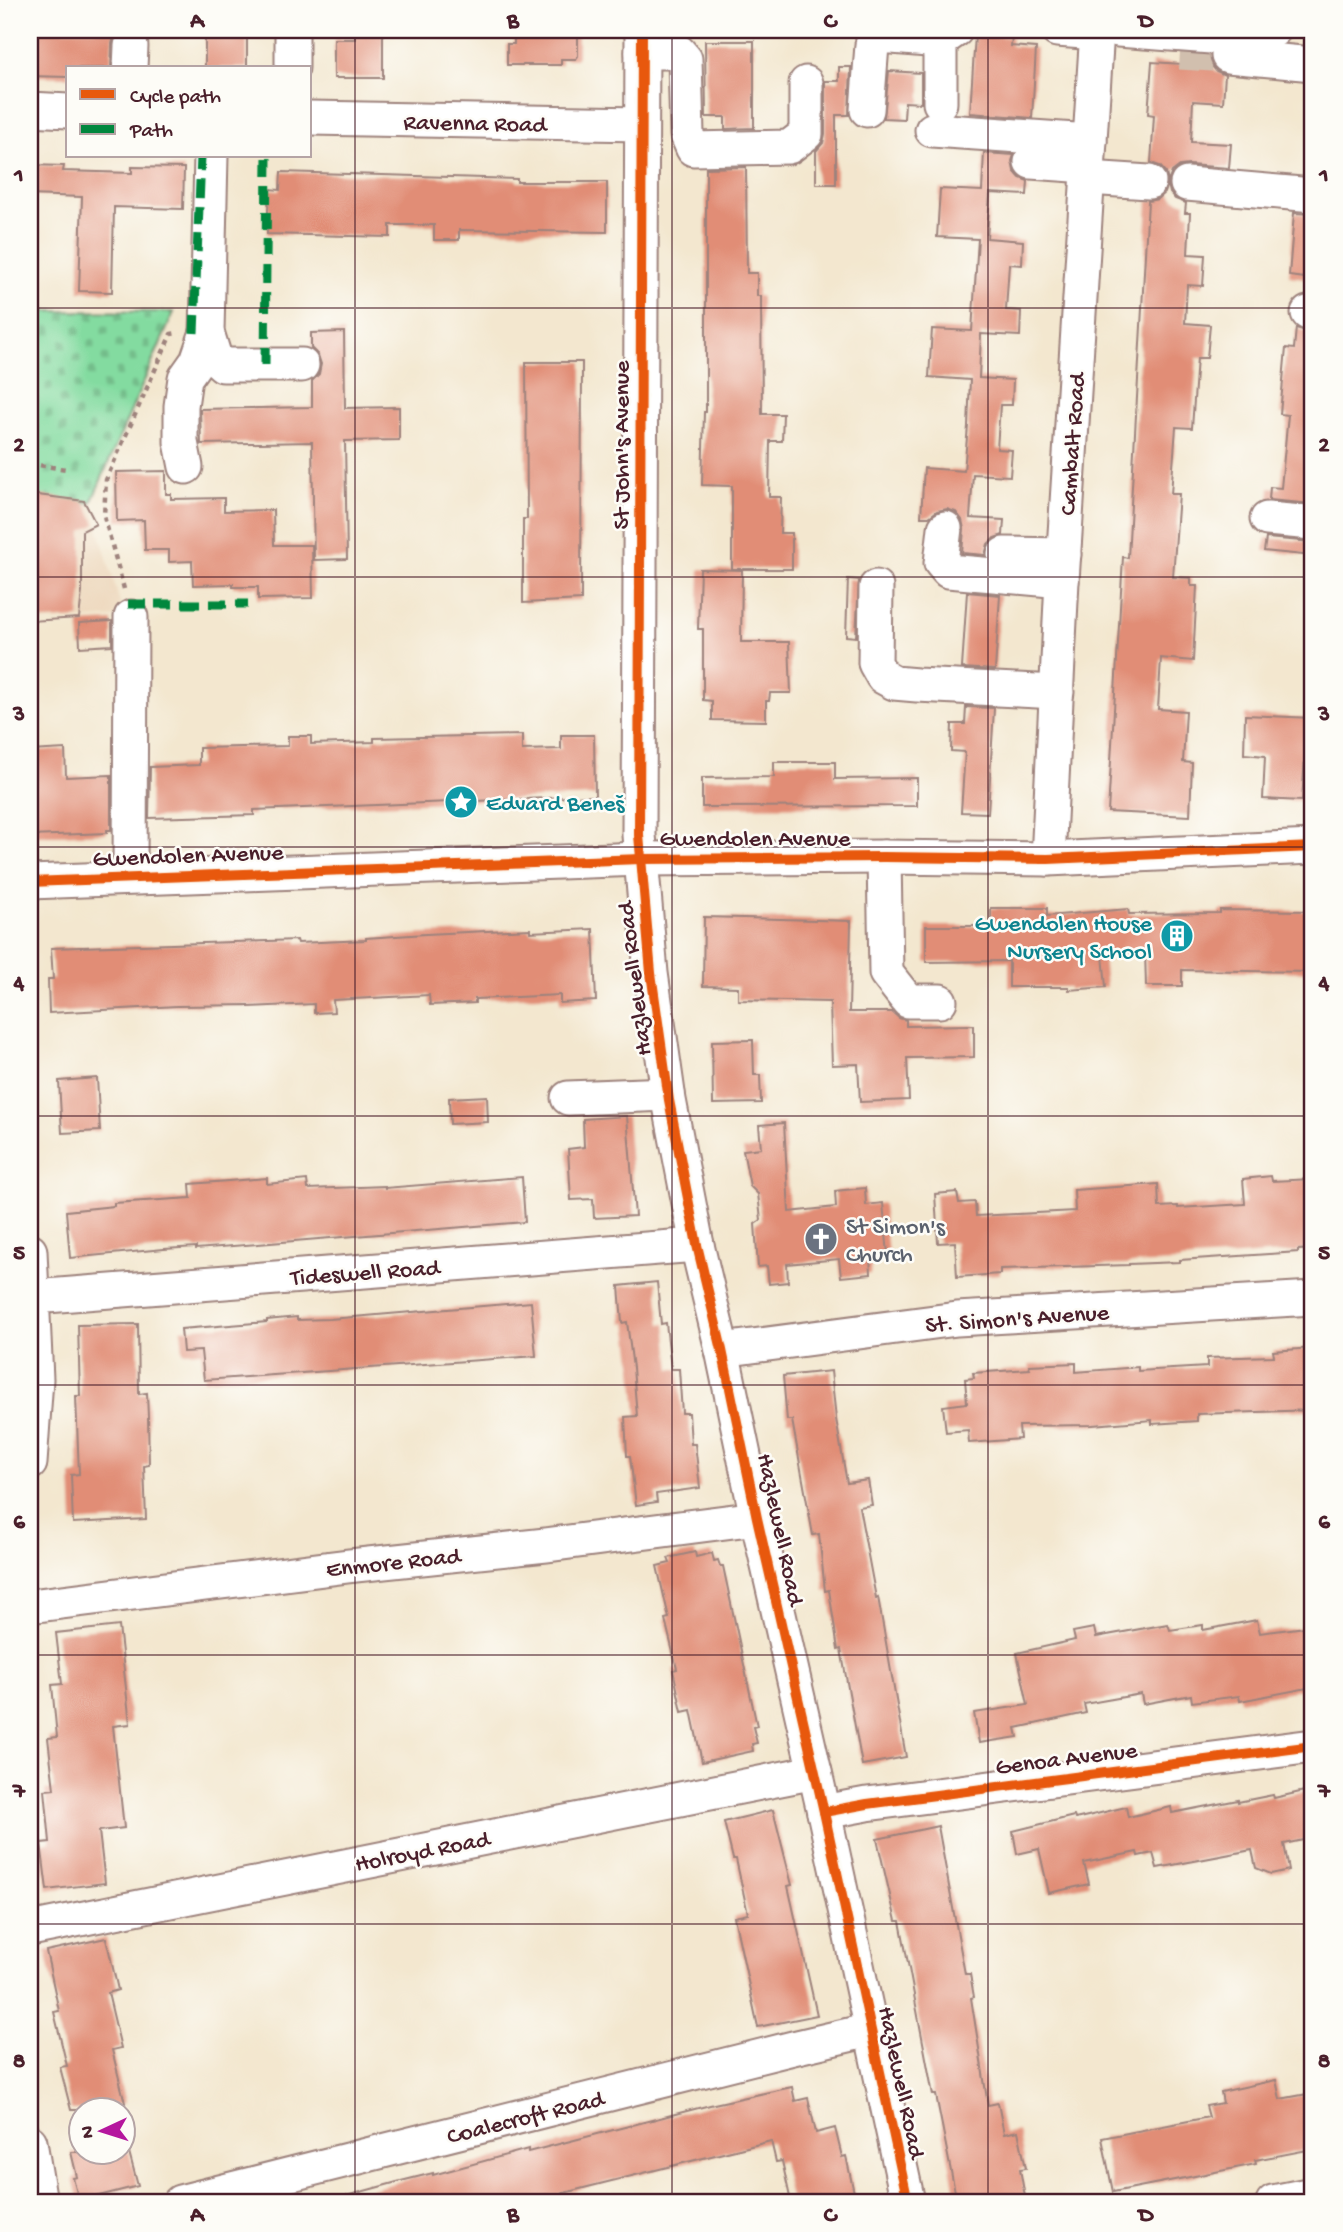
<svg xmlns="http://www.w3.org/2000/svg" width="1343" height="2232" font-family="'Gochi Hand',sans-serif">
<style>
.built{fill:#edd7bb}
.cemetery{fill:url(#cemetery-stones);stroke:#667d66;stroke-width:2}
.building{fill:#e18d76}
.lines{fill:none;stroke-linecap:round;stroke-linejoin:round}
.minor-tunnel{stroke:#d1bfae;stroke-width:33;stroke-dasharray:33 17;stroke-linecap:butt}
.minor-casing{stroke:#9e837d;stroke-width:37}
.path{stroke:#9e837d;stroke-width:4.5;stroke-dasharray:5 5;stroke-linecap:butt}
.minor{stroke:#fff;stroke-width:33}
.quiet{stroke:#00873e;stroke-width:9;stroke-dasharray:18 9;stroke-linecap:butt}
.cycleway-casing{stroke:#fdfcf7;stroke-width:15}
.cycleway{stroke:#e8590c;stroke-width:10}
.grid{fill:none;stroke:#4a1f2b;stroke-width:2;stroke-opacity:0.55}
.labels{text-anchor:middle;stroke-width:5;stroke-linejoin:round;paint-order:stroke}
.street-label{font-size:24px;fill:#4a1f2b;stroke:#fdfcf7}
.culture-label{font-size:24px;fill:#0d838f;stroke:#fdfcf7;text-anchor:start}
.worship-label{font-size:24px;fill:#5b616d;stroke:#fdfcf7;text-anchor:start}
.neatline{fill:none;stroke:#4a1f2b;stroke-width:2.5}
.grid-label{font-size:23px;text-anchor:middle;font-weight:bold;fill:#4a1f2b}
</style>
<defs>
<pattern id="cemetery-stones" width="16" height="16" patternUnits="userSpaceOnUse" patternTransform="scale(1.75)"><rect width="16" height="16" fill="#83dba0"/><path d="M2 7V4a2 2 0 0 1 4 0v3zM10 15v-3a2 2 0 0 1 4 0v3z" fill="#73bc8a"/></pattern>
</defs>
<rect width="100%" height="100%" fill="#fdfcf7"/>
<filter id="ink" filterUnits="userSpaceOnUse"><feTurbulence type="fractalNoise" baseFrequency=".0143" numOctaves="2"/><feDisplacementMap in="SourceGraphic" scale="14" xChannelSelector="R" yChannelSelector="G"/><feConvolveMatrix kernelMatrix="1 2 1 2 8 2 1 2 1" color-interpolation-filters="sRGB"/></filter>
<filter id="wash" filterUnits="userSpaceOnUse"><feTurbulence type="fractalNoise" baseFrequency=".00686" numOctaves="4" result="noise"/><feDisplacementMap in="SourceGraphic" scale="28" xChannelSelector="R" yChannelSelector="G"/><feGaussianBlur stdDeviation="1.57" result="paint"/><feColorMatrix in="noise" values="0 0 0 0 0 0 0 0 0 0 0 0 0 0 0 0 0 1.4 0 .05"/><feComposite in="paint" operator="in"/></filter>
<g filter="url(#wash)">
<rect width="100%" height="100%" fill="#f3e7cf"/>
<path class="built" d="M30,495L91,503L124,617L30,622Z"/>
<path class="cemetery" d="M30,311L174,312L91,503L30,495Z"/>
<g id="blocks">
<g class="building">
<path d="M30,30H121L114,36L112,44L111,68H68V77L30,76Z"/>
<rect x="205" y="30" width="42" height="38"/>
<path d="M514,30H578V56L576,59H561V65H507V44H514Z"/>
<path d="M355,31H383V78H334V39H355Z"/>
<path d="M975,35L1012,37L1011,46L1036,48L1032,118L970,113Z"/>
<path d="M705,41H754V128L725,129V117H706Z"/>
<path d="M1182,54L1209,56L1211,65L1216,71L1225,75L1223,103L1193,101L1191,142L1231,144L1229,168L1189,165L1180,166L1172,172L1168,182L1166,173L1160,166L1151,163L1154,115L1148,114L1152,62L1182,64Z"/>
<path d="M839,67H851L849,115H836V184H816V151L823,143L825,134V81H839Z"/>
<path d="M889,71L921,73V103L905,102L904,119L884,118Z"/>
<path d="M984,153L1014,155L1012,161L1014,171L1020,178L1028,181L1027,195L990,193L987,238L1023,241L1022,265L1009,264L1006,310L1021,311L1020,336L981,334L979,378L1013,380L1012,405H1000L997,449L1012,450L1010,476L973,474L970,518L1004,520L1003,535L994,538L988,544L985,555L962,553L964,529L962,520L956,512L947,509L937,511L929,517H921L924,468L964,471L968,426L970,380L929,377L932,329L972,331L978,239L937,237L940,189L982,191Z"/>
<path d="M30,165L64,166L63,171L132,173V167L184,168L183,209L114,207L112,292L79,291L82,197L30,195Z"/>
<path d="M746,167L747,273H757V296H761L762,414H783L782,441H770L769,497H781L780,533H792V569H732V486L702,485L704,412H706V168Z"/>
<path d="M281,172L517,179V182H607V232L459,230V240H434V225H390V237L267,234L269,189L280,190Z"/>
<path d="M1168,184L1170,193L1175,199L1186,203L1185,213H1190L1188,254L1205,255L1203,286L1187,285L1185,323L1210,325L1207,358H1197L1192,428L1176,427L1171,494H1179L1173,577L1191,578V586H1197L1193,661L1161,658L1158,709L1186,711L1183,762L1192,763L1190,816L1108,812L1123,557L1128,558L1148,201L1158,199L1165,193Z"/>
<path d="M1294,213L1313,214V279L1289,276Z"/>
<path d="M1296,328L1313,333L1307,436L1313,437V504L1269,500L1270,487L1281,488L1288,415L1280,414L1286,348L1294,349Z"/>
<path d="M344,332L345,408L399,407V440L345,441L347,559L314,560L312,442L201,444L200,409L312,407V381L319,374L321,364L318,355L311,348V333Z"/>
<path d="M526,362H582L581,600L523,603V519H527Z"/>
<path d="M166,471V494H171V499L224,498V511L273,510L274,545H312L313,598L258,599V587H233V584L193,585L192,561L169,562V550H145L144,520L117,521L116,472Z"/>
<path d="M30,494L84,501L96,524L82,531V592L79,618L30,621Z"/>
<path d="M1266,538L1313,542V556L1264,551Z"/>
<path d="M700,569L742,570L741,642H789L791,693H770L769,701H766V721L712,720V701L703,700V629H698Z"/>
<path d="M848,579L859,580L856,637L846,636Z"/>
<path d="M967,592L1000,595L995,670L962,668Z"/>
<path d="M112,621V645L80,647L79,623Z"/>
<path d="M966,707L994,708L988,813L961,812L965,752L951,751L952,724H965Z"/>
<path d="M1245,715L1312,718L1310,757H1305L1302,801L1263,799L1265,756L1244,754Z"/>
<path d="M522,735V750L561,749V735H594L595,796L254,810V815L149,818L150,767L199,765V748L288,746V736H311V744L374,742V738Z"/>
<path d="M65,749L66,777L111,775V830H107V833L30,836V751Z"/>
<path d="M774,762H835V779L917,778V806L702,807V778L774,777Z"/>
<path d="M991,908H1047V916L1128,909L1129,914L1220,913V910L1313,911V972L1182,970V986H1146L1145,951L1103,955L1106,987L1069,990V987H1009V961L926,962V926H991Z"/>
<path d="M704,917L851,921L849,1012H892L899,1018L906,1020V1026L974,1025V1057L907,1058L909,1100L860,1102L858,1064L832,1065L830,1002L738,1000V987L703,986Z"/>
<path d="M530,929V932L593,929L596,1001L560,1003V995L475,999V1003L430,1005L429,995L333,1000L334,1012L314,1013V1004L249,1007V1005L177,1006L49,1013L48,979H53L51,948L297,940L298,943L366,940V938L426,934Z"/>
<path d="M753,1040L754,1075H760L761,1103L713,1104L712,1041Z"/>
<path d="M97,1078L100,1131L62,1133L59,1081Z"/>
<path d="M487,1096L488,1122L450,1124L449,1098Z"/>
<path d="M627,1116L635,1216L594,1218L593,1199L571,1200L568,1149L584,1147L583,1119Z"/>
<path d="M784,1123L789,1212L836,1207L835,1191L865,1188L866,1205L883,1203L888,1254L870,1256L871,1274L841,1277L839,1259L787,1264L788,1282L769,1284L767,1266L758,1267L755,1224L761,1220L758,1194L750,1186L743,1150L761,1148L759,1125Z"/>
<path d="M1271,1176L1272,1181L1313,1179V1249L1298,1250V1252L1180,1260V1262L1129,1264V1265L1000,1269V1274L957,1277L955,1242L938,1243L935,1194L957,1192L959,1203L975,1202L976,1216L1075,1211L1074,1190L1158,1184L1159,1207L1178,1206V1208L1245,1204L1243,1179Z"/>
<path d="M522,1177L525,1222L196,1249V1247L164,1249L70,1258L66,1211L114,1206V1203L191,1198L190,1184L267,1178V1184L307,1180L308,1189L385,1186V1188Z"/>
<path d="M657,1282L661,1324L666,1323L671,1369H679L682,1413H689L691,1444H695L700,1488L656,1494L657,1502L636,1505L630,1456H627L625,1417L637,1416L633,1368L627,1322L622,1323L619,1286Z"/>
<path d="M531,1302L536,1356L204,1380L201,1351L183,1352L181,1329L267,1322V1320L297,1317V1320L330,1319Z"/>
<path d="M138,1324L139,1394L147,1393L148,1417L149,1465L144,1466L146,1519L73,1523L71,1475L79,1474L76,1396H80L78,1325Z"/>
<path d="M1313,1348V1410L1197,1414V1421L1152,1424V1420L1092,1425L1019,1426L1020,1439L969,1443L968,1430L946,1432L943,1406L967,1403L965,1379L974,1378L973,1373L1030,1369L1029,1365L1076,1363V1372L1138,1367V1371L1207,1367V1358L1274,1356L1273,1351Z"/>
<path d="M831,1371L836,1419L847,1483L868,1480L872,1505L859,1507L876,1598L878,1597L906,1757L862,1765L841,1649L838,1650L829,1590L825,1591L819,1534L813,1535L792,1420H787L783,1376Z"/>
<path d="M695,1552L696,1557L712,1553L714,1561L718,1560L720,1566H723L757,1726L753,1727L757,1743L752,1744L753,1751L702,1762L691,1710L682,1712L673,1670L677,1669L665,1619L669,1618L657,1566L670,1563L668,1558Z"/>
<path d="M1257,1620L1260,1633L1313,1626V1687L1240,1701L1239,1696L1192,1702L1191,1695L1143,1704L1141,1694L1084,1704L1086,1713L1016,1728L1018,1737L979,1743L974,1713L1028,1705L1017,1653L1075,1640L1073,1632L1094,1628L1096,1637L1168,1624L1170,1630L1203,1625V1630Z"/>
<path d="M119,1626L130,1724L113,1726L124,1828L99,1831L105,1883L47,1890L41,1843L50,1842L45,1790L54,1789L48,1738L57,1737L52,1685L62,1684L56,1633Z"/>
<path d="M1313,1789V1838L1284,1844L1289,1870L1271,1874L1256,1868L1252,1850L1157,1868L1153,1853L1138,1856L1137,1852L1084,1863L1089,1884L1049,1893L1039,1849L1017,1854L1013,1831L1074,1816L1075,1819L1126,1807L1128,1817L1171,1807L1172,1813L1238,1800V1802L1273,1795L1274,1798Z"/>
<path d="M773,1810L792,1885L788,1886L817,2015L758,2027L734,1917L748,1914L736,1859H733L724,1822Z"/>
<path d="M938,1826L965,1974H970L974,1997L971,1998L988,2105L998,2103L1004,2134L1018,2131L1026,2168L1020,2169L1025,2197L999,2202H957L936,2095H933L900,1921H896L877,1839Z"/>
<path d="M106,1938L118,1990L108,1993L121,2048L112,2050L125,2103L101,2110H71L60,2067L67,2066L54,2012L59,2011L46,1951Z"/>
<path d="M1276,2080L1280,2099L1313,2093V2149L1255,2160L1256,2164L1113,2192L1102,2138L1209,2117L1206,2106L1223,2103L1221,2092Z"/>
<path d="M792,2087L795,2101L808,2098L816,2133L835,2128L842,2157L846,2156L856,2202H791L782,2161L776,2162L771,2141L528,2202H347L346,2196L397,2182L433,2173V2175L528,2149V2152L714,2104Z"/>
<path d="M71,2152H129L138,2186L79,2201L73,2178L77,2177Z"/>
</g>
</g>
</g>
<g filter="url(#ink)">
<use href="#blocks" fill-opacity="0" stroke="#9e837d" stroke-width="2"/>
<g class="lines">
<path class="minor-tunnel" d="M1180,53L1228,56"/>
<defs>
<g id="minor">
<path d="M292,30V68"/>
<path d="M642,30L639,835L651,973L669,1100L697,1245L722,1350L757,1518L824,1812L908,2202"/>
<path d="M1057,30L1097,33"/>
<path d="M1118,30L1251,40L1274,30"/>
<path d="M940,41V103"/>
<path d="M642,52H679L685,59L687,135L693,149L789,147L806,134V83"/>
<path d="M1228,56L1313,64"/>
<path d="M130,68L131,46"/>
<path d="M30,109L68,111"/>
<path d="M867,110L872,45L880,36L940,41L956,30"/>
<path d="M310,118L641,124"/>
<path d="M932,130L1090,141"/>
<path d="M211,156L207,332L215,358L223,365H302"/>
<path d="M1031,162L1088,166"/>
<path d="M1088,178L1149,182"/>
<path d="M1187,184L1313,195"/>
<path d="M1308,313L1313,314"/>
<path d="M186,467L181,442V406L185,378L197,361L207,332"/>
<path d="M1267,519L1313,523"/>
<path d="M945,528L941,563L948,571L1062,581"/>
<path d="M1004,554L1064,555"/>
<path d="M876,587L875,663L883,677L894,683L917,685L1057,692"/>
<path d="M884,857L886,973L908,1001H940"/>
<path d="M1048,859L1062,581L1097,30"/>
<path d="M130,877L131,617"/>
<path d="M30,882L641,859L884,857L1048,859L1313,847"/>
<path d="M568,1098L668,1094"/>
<path d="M30,1251L36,1379L30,1463"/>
<path d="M34,1297L697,1245"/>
<path d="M722,1350L957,1319L1313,1298"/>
<path d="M30,1606L348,1566L546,1545L757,1518"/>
<path d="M824,1812L867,1804L1313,1746"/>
<path d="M30,1929L815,1772"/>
<path d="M30,2142L40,2202"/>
<path d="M180,2202L793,2048L870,2030"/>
<path d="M1273,2202L1313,2194"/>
</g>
</defs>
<use href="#minor" class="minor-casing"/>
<g class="path">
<path d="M30,363L38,360"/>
<path d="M30,464L66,469"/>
<path d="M124,589L104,516L106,480L171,334L177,333"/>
</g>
<use href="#minor" class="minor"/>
<g class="quiet">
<path d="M194,333L201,156"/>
<path d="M265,365L267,156"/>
<path d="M128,604H248"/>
</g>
<defs>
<g id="cycleway">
<path d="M642,30L639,835L651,973L669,1100L697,1245L722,1350L757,1518L824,1812L908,2202"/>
<path d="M30,882L641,859L884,857L1048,859L1313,847"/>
<path d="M824,1812L867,1804L1313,1746"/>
</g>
</defs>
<use href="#cycleway" class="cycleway-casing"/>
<use href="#cycleway" class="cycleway"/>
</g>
</g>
<path class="grid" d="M355,30V2202M672,30V2202M988,30V2202M30,308H1313M30,577H1313M30,847H1313M30,1116H1313M30,1385H1313M30,1655H1313M30,1924H1313"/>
<defs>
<symbol id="sight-disc" viewBox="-11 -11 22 22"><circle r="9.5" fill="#0f9aa8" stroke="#fdfcf7"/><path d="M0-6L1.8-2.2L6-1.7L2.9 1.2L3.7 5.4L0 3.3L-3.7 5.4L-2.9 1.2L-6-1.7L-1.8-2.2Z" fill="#fff"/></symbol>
<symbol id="building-disc" viewBox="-11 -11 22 22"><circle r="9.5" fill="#0f9aa8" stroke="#fdfcf7"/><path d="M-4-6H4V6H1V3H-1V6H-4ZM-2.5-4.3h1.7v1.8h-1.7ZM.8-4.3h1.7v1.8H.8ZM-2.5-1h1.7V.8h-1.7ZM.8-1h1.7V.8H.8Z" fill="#fff"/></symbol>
<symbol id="church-disc" viewBox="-11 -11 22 22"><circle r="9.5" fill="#6b7280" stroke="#fdfcf7"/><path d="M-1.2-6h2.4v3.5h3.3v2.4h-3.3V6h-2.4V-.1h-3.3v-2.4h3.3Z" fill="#fff"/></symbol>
</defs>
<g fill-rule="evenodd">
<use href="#sight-disc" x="442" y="783" width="38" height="38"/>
<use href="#building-disc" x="1158" y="917" width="38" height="38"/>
<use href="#church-disc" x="802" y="1220" width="38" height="38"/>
</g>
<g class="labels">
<g class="street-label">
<text transform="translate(475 122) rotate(1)" y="8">Ravenna Road</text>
<text transform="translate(1071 444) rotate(-86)" y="8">Cambalt Road</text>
<text transform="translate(620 445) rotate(-90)" y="8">St John's Avenue</text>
<text x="755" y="845">Gwendolen Avenue</text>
<text transform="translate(188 854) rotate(-2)" y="8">Gwendolen Avenue</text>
<text transform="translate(633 979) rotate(-97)" y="8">Hazlewell Road</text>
<text transform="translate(365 1271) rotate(-4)" y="8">Tideswell Road</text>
<text transform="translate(1017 1317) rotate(-4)" y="8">St. Simon's Avenue</text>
<text transform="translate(782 1529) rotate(78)" y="8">Hazlewell Road</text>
<text transform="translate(393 1561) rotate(-6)" y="8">Enmore Road</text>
<text transform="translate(1066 1757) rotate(-7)" y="8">Genoa Avenue</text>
<text transform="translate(422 1850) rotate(-11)" y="8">Holroyd Road</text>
<text transform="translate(903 2082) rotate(78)" y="8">Hazlewell Road</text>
<text transform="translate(525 2116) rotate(-14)" y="8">Coalecroft Road</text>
</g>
<g class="culture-label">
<text x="486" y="810">Edvard Beneš</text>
<text x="1152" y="930" text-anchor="end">Gwendolen House<tspan x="1152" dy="28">Nursery School</tspan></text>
</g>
<g class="worship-label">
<text x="846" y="1233">St Simon's<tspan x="846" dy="28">Church</tspan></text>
</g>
</g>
<rect width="1343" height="2232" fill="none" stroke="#fdfcf7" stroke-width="77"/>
<rect x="66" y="66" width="245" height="91" fill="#fdfcf7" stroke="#b5a4a5" stroke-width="2"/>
<rect x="80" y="89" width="35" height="10" fill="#e8590c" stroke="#b5a4a5" stroke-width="2"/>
<text x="130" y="102" font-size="21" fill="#4a1f2b">Cycle path</text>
<rect x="80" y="124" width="35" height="10" fill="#00873e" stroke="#b5a4a5" stroke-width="2"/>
<text x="130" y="136" font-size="21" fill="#4a1f2b">Path</text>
<g transform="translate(102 2131) rotate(266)"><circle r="33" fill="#fdfcf7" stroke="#b5a4a5" stroke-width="2"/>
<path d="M0-5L12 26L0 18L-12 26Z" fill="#b5179e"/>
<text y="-10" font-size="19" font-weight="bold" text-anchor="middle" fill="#4a1f2b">N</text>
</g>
<rect x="38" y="38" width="1266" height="2156" class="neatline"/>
<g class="grid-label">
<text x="197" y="27">A</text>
<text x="513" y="27">B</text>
<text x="830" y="27">C</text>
<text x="1146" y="27">D</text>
<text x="19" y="181">1</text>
<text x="1324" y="181">1</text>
<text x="19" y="451">2</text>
<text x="1324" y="451">2</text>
<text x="19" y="720">3</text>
<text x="1324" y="720">3</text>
<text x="19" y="989">4</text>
<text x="1324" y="989">4</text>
<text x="19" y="1259">5</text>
<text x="1324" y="1259">5</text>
<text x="19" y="1528">6</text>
<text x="1324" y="1528">6</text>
<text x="19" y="1797">7</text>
<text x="1324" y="1797">7</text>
<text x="19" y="2067">8</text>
<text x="1324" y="2067">8</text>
<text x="197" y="2221">A</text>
<text x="513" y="2221">B</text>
<text x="830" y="2221">C</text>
<text x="1146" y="2221">D</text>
</g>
</svg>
